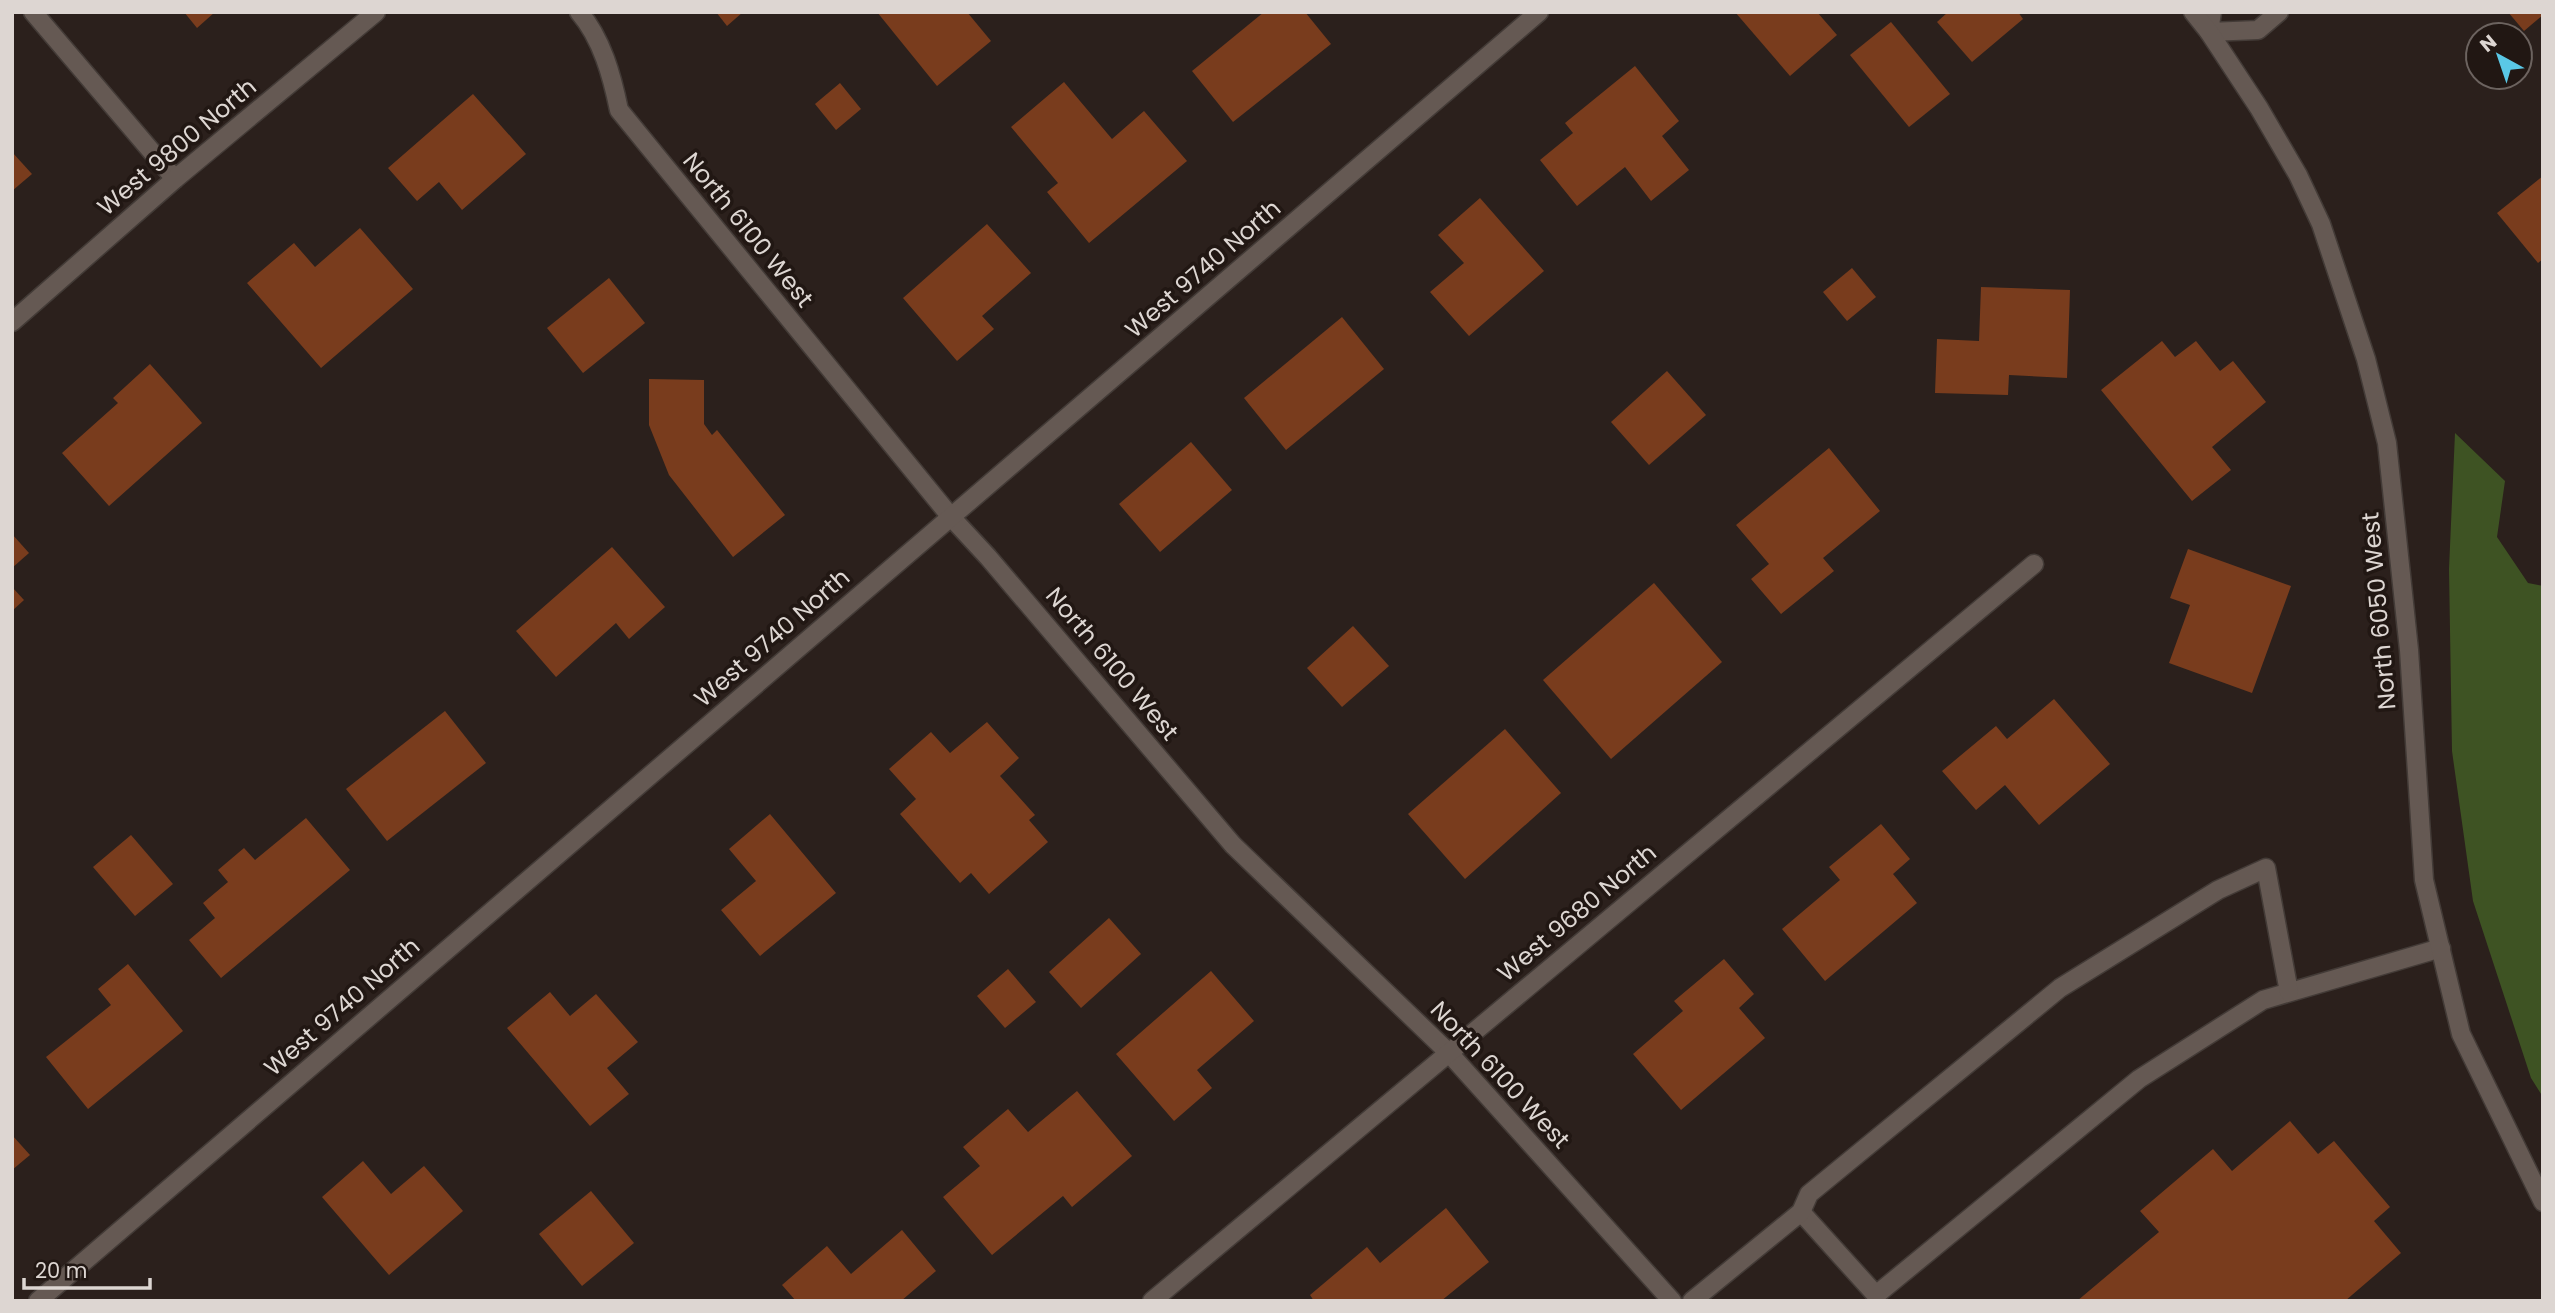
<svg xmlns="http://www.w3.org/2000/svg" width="2555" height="1313" font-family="Poppins,sans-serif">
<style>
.green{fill:#3e5323}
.building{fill:#793c1d}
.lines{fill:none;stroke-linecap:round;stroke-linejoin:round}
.service-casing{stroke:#433b37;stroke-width:21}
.minor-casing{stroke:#433b37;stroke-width:21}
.tertiary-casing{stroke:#433b37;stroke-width:21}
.service{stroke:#655953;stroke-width:18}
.minor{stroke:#655953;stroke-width:18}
.tertiary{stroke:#655953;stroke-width:18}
.labels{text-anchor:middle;stroke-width:7;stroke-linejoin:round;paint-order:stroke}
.street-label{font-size:24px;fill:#ddd6d2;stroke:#211713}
</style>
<rect width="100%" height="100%" fill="#2b201c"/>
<path class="green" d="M2455,433L2505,481L2497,537L2528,583L2543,586V1097L2531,1078L2473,901L2452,751L2449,569Z"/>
<g class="building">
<path d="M184,12H215L197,28Z"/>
<path d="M716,12H743L727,26Z"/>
<path d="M877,12H967L991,41L937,86Z"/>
<path d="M1264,12H1305L1331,44L1233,122L1192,71Z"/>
<path d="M1735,12H1817L1837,35L1790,76Z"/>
<path d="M1948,12H2018L2023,19L1972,62L1937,22Z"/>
<path d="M2508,12H2543V15L2524,31Z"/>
<path d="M1891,22L1950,94L1909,127L1850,55Z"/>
<path d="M1635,66L1679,121L1662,136L1689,170L1651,201L1625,167L1577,206L1540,160L1573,133L1565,123Z"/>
<path d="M1064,82L1112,139L1144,111L1187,161L1089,243L1047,192L1058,183L1011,127Z"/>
<path d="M840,83L861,109L836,130L815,104Z"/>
<path d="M473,94L526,154L462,210L439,182L417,201L388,168Z"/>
<path d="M12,152L32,174L12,191Z"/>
<path d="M2543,176V259L2538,263L2497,213Z"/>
<path d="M1480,198L1544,271L1469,336L1430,292L1464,263L1438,235Z"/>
<path d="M987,224L1031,273L982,316L994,329L957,361L903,298Z"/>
<path d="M360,228L413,289L321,368L247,283L294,243L315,267Z"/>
<path d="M1852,268L1876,297L1847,321L1823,292Z"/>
<path d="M609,278L645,323L583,373L547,328Z"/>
<path d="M1981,287L2070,290L2067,378L2009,375L2008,395L1935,393L1937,339L1979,341Z"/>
<path d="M1342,317L1384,369L1286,450L1244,398Z"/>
<path d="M2162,341L2175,357L2196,341L2220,371L2233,361L2266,402L2212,447L2231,470L2192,501L2101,390Z"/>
<path d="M150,364L202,423L109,506L62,453L118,403L113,398Z"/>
<path d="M1667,371L1706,415L1649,465L1611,422Z"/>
<path d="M649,379L704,380V424L712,435L717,430L785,515L733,557L669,475L649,425Z"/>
<path d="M1191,442L1232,490L1160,552L1119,504Z"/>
<path d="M1829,448L1880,511L1823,558L1834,571L1781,614L1751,579L1769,564L1736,525Z"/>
<path d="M12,534L29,553L12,568Z"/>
<path d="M612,547L665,607L629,639L616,623L556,677L516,631Z"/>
<path d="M2188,549L2291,586L2252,693L2169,663L2190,605L2170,598Z"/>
<path d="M1654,583L1722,662L1611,759L1543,680Z"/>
<path d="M12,587L24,600L12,611Z"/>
<path d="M1353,626L1389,666L1342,707L1307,668Z"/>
<path d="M2054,699L2110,764L2039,825L2005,785L1976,810L1942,771L1996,726L2007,739Z"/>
<path d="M445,711L486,763L387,841L346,789Z"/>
<path d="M987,722L1019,758L1000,776L1035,815L1029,820L1048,842L989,894L971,873L960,883L900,814L916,799L889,769L931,732L950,753Z"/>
<path d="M1505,729L1561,793L1465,879L1408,814Z"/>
<path d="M770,814L836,893L760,956L721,910L756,881L729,849Z"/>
<path d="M306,818L350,870L221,978L189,940L215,918L203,903L228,882L218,870L244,848L255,860Z"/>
<path d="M1881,824L1910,859L1893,874L1917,903L1825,981L1782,929L1840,880L1829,867Z"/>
<path d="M131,835L173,884L135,916L93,867Z"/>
<path d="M1109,918L1141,954L1081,1008L1049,972Z"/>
<path d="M1724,959L1754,994L1739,1008L1765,1038L1681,1110L1633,1054L1683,1011L1674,1001Z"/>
<path d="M128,964L183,1031L88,1109L46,1057L111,1005L98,989Z"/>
<path d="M1008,969L1036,1002L1005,1028L977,996Z"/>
<path d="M1211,971L1254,1021L1197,1070L1212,1088L1174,1121L1116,1054Z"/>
<path d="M550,992L570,1016L596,994L638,1042L607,1068L629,1094L590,1126L507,1028Z"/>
<path d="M1077,1091L1132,1156L1072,1207L1063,1196L992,1255L943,1197L980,1166L963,1147L1008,1109L1028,1132Z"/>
<path d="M2290,1121L2318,1154L2334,1141L2390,1207L2374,1221L2401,1253L2345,1301H2077L2159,1232L2140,1211L2213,1149L2232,1171Z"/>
<path d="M12,1135L30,1155L12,1170Z"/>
<path d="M363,1161L391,1194L424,1166L463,1211L389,1275L322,1197Z"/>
<path d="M591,1191L634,1243L582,1286L539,1234Z"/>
<path d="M1446,1208L1489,1262L1441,1301H1314L1310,1295L1367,1247L1380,1263Z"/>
<path d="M902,1230L936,1271L901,1301H796L782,1285L827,1246L851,1274Z"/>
</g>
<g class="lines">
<defs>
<g id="service">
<path d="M1801,1212L1876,1295L2139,1079L2263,1000L2441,948"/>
<path d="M1692,1301L1801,1212L1809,1194L2060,988L2218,890L2266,868L2289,992"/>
</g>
<g id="minor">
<path d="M33,12L175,179"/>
<path d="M579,12C602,39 612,76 619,110L951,517L988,557L1233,845L1449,1053L1672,1301"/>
<path d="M2212,12L2209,32L2258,30L2279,12"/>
<path d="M12,322L175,179L376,12"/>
<path d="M38,1301L1539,12"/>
<path d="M1152,1301L2034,564"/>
</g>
<path id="tertiary" d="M2193,12L2209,32L2259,108L2298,175L2321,224L2366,359L2387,443L2409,650L2424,880L2461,1034L2543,1202"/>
</defs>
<use href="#service" class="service-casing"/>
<use href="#minor" class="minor-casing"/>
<use href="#tertiary" class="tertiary-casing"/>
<use href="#service" class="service"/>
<use href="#minor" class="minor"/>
<use href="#tertiary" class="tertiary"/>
</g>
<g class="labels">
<g class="street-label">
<text transform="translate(177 147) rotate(-40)" y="8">West 9800 North</text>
<text transform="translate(748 230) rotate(51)" y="8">North 6100 West</text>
<text transform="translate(1203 269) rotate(-41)" y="8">West 9740 North</text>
<text transform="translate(2379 611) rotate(-95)" y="8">North 6050 West</text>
<text transform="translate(772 638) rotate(-41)" y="8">West 9740 North</text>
<text transform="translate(1112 664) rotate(50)" y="8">North 6100 West</text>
<text transform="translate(1577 913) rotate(-40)" y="8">West 9680 North</text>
<text transform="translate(342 1007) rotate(-41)" y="8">West 9740 North</text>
<text transform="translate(1500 1075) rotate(47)" y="8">North 6100 West</text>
</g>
</g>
<rect width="2555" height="1313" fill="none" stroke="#ddd6d2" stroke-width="28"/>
<g transform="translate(2499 56) rotate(320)"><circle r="33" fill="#211713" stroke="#6c635f" stroke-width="2"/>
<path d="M0-5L12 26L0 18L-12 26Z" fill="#5ac8e6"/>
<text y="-10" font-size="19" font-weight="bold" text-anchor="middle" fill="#ddd6d2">N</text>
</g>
<path d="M24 1278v10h126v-10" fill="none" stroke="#ddd6d2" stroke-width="3.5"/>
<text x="35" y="1278" font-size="21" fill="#ddd6d2" stroke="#211713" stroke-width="5" paint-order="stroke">20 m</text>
</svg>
